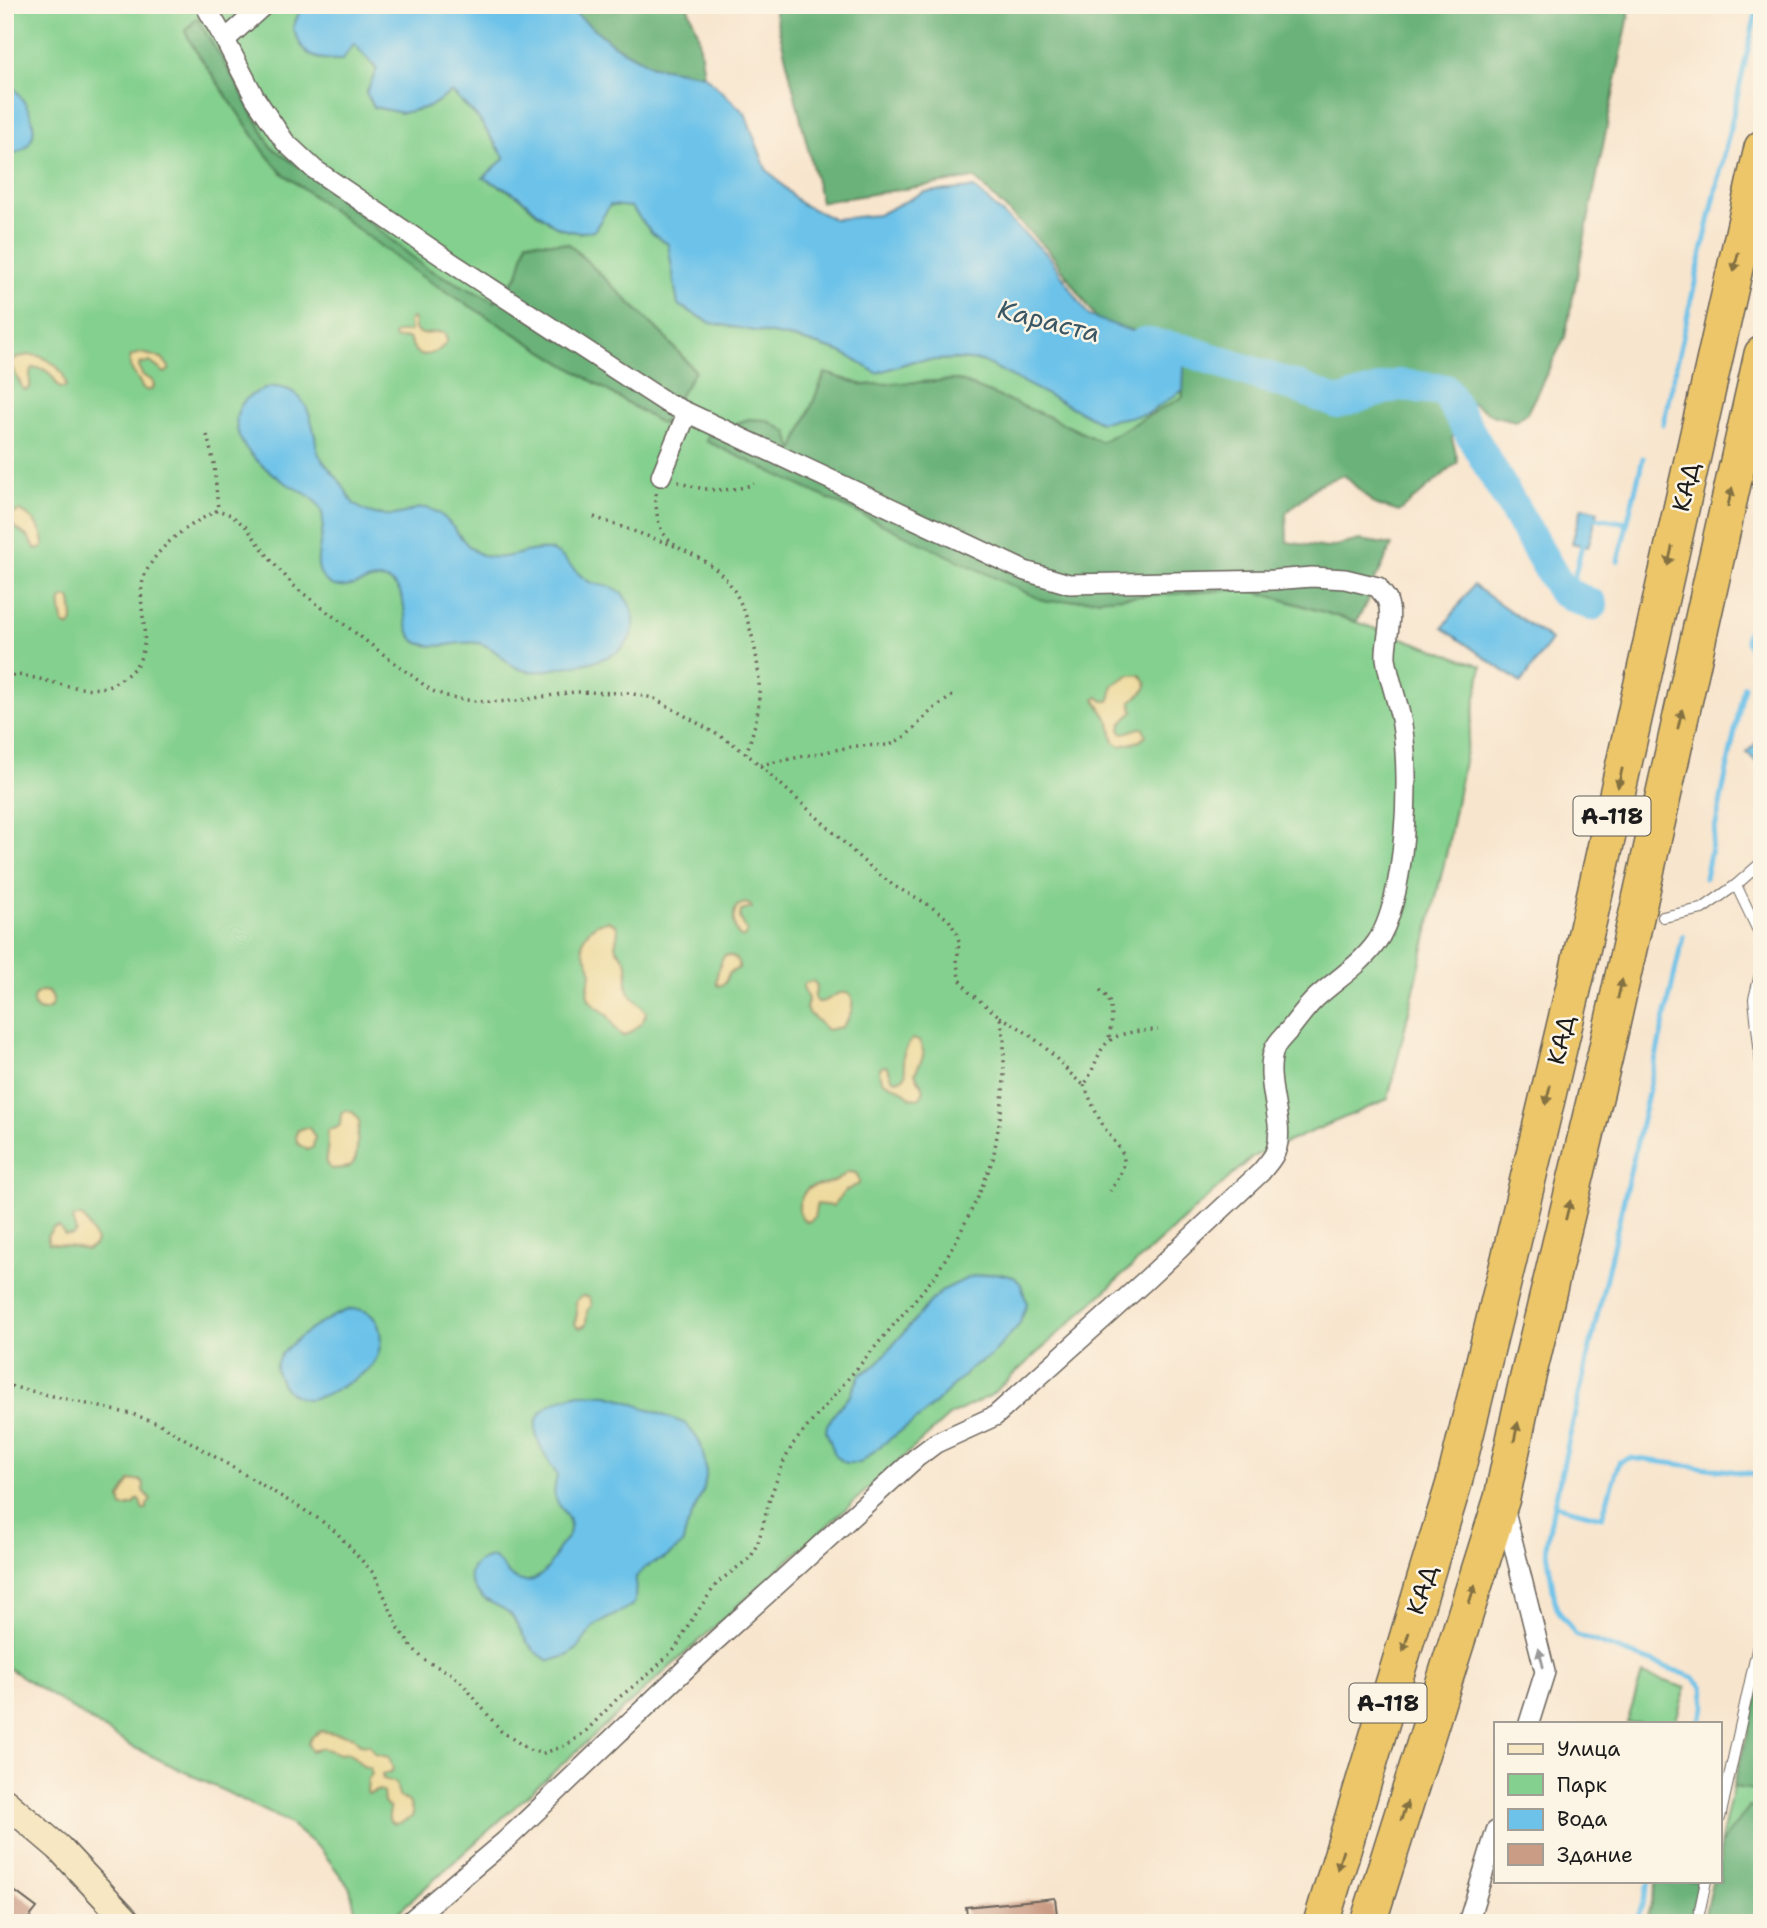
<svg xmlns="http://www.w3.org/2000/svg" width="1767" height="1928" font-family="'Shantell Sans',sans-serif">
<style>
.green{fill:#84d08e;stroke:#507655;stroke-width:2;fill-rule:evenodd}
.forest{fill:#6bb279;stroke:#44674a;stroke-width:2}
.sand{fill:#eeda9e;stroke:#857b5d;stroke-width:2}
.water{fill:#6cc2e9;stroke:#446f82;stroke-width:2}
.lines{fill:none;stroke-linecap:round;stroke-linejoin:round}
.stream{stroke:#6cc2e9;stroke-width:5}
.river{stroke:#6cc2e9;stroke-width:32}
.building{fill:#ca9c85}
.lane-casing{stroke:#69625a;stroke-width:12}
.street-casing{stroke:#69625a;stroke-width:22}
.secondary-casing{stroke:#69625a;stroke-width:29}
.highway-casing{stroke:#69625a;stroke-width:38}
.path{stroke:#69625a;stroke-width:3.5;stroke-dasharray:2 5;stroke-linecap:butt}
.lane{stroke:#fff;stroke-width:10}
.street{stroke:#fff;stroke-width:19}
.secondary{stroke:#f7e8c3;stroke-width:26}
.highway{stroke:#ecc669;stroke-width:35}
.oneway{fill:#847142}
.oneway2{fill:#999}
.labels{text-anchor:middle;stroke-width:5;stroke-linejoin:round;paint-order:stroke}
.shield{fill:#fcf5e5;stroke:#5f5d58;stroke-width:2}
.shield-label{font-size:23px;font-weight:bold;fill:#1c1c1c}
.street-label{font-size:24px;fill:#1c1c1c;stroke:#fcf5e5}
.water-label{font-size:26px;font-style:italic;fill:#385664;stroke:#fcf5e5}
</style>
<rect width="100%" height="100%" fill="#fcf5e5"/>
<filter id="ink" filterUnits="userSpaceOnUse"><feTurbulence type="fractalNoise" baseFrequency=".0143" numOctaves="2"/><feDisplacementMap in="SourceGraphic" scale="14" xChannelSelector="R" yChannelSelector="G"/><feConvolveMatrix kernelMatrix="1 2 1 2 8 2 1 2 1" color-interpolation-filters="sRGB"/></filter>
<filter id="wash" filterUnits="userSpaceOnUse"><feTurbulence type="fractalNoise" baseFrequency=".00686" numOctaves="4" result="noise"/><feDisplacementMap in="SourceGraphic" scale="28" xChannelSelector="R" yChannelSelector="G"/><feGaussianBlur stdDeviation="1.57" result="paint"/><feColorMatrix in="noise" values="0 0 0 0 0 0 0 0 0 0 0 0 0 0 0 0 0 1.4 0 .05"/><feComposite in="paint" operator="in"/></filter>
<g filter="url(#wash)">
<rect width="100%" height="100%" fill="#f8e5cd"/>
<g class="green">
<path d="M5,5H302L293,28L354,43L377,70L367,93L374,107L402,113L429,107L452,92L478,118L505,158L484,178L517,195L538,214L559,228L580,233L610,205L631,206L652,233L668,244L674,272L758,330L798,339L841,352L877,373L913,361L957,359L982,361L1038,389L1147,414L1182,390L1183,398L1101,442L1047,416L958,380L864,385L825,373L793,452L709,434L1248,589L1356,622L1482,666L1447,851L1388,1099L1252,1157L990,1396L950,1415L386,1923H358L350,1888L321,1850L286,1821L131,1746L5,1666ZM197,19L238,86L271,147L311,175L426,268L495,302L518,275L528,241L569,244L661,333L695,370L662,424L421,276L281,172L266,154L194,48L185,31Z"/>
<path d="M1642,1674L1686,1688L1675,1723H1627Z"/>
<path d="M1733,1787L1757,1790L1762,1788V1809L1749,1808L1720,1845Z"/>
</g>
<g class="forest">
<path d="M565,5H687L698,33L704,75L653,66L615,46Z"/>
<path d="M773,5H1631L1565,337L1527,413L1516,421L1494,416L1470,402L1452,438L1458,462L1399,512L1374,504L1344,475L1319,484L1286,513L1287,542L1327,548L1360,540L1392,545L1378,575L1364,593L1369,599L1356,622L1248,589L1046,602L706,441L709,434L748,419L766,420L788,432L793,451L825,373L864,385L958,380L1047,416L1101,442L1183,397L1179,342L1099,322L1050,252L974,178L821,202Z"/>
<path d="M197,18L238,86L271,147L311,175L426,268L495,302L518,275L527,241L569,244L661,333L695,371L662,424L421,276L281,172L266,154L194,48L185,31Z"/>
<path d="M1762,1681V1788L1757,1790L1733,1787Z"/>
<path d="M1749,1807L1762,1809V1923H1703L1712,1881H1720V1845Z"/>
<path d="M1657,1881H1699L1690,1923H1645Z"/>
</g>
<g class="sand">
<path d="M412,318L414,320L415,329C424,340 434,329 445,333L447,341C441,351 431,355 420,355L415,351L410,340L407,338L395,339L394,335L398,332H409L410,330L409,321Z"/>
<path d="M141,353L162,358L169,367V370L165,373L150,362L140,364L139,366L142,375L153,381L154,386L152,389L148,391L142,388C139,375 126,371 131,356Z"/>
<path d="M30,355C46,355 66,369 66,387L62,388L58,387C53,376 48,367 33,368L30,372V388L26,390L23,389L11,365V362L18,357Z"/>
<path d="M19,511C32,515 47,534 43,547L36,549L28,537L13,526L11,517L13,514Z"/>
<path d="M65,597L70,598C72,602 73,616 73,622L69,627L63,624C63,616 59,606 61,600Z"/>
<path d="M1129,675H1140C1156,689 1140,693 1131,701L1133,712L1121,724L1120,730L1123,733C1131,733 1135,727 1143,728L1146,735L1140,741L1121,746L1114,742L1110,723L1095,699L1098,697L1103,701H1109L1111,697L1113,685Z"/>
<path d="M745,903L750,905L752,908L741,911L740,918L747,932L744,937H740C733,929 732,915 737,906Z"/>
<path d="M608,921L616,925C620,934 616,937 615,946C618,953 625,956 627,964C629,973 624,982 629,992C634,1000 642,1004 646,1013C644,1023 632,1033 623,1036C613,1031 614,1022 607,1015C600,1007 591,1007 588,996C585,987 592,979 591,970C590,962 585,957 583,950C579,935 595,922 608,921Z"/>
<path d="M725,955C732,955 740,960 739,968L729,973L725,983L719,986L717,985C715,977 720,962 725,955Z"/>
<path d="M813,981L817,986L814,998L818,1002C832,1003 836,987 851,995C855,1008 850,1017 842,1027L827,1030L808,1012L806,1009L808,1000L803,986L805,983Z"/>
<circle cx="43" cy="1001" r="10"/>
<path d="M912,1039L919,1041C928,1057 921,1059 915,1073C918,1084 930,1086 919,1099L911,1098L902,1090L883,1081L879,1072L881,1067L886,1066C891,1070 889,1076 894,1080C914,1079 902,1069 903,1057C904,1051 909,1044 912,1039Z"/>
<path d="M346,1110L354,1113L360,1123C354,1136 362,1162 348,1167C344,1169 335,1168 331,1169C322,1159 328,1153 328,1141C328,1138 327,1134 327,1130L336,1128L340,1125L341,1114Z"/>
<path d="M303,1128H309L315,1137L313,1147L308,1150L298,1144L296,1138L297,1131Z"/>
<path d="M848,1172L856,1173L859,1179V1184L845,1191L833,1206L817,1204C814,1211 817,1219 808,1222C793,1216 799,1198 808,1188L836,1181Z"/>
<path d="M81,1216C87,1219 92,1234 96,1241L94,1246L87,1250L83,1249L49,1243L47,1236L53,1228L59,1227L65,1235H73L76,1231L72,1220L73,1218Z"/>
<path d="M582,1296L589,1297L592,1305L587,1311L586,1325L580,1328L577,1327L575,1323L577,1313L576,1301Z"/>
<path d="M139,1480L144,1484L143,1491L151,1500L147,1505V1509L143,1510L139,1499L137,1500L134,1505H130L128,1507H122L120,1498L130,1481Z"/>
<path d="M321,1731L352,1736L360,1744L369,1745L375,1754L389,1757L393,1769L391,1772L382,1774L383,1779L396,1783L399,1796L409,1802L413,1813L412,1817C407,1820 392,1829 389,1819C388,1816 390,1812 390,1809L384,1803L383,1792L379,1790L369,1794L367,1792L368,1779L372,1774L370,1768L363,1766L354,1757L347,1753L340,1754L322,1748L311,1751L308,1743L312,1737Z"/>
</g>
<g class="water">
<path d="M302,5H565L615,46L652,66L704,75L745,113L766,169L801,204L834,219L878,215L924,192L974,188L1049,256L1089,316L1185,350L1183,390L1147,414L1100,422L982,361L957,359L913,361L877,373L841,352L798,339L711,323L678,305L668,244L652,233L631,207L610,205L594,231C554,237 546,216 518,196C508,188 495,183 483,178L505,158L478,118L452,92L429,107L402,113L374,107L366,93L377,69L354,44L342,60C311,60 304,57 293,28Z"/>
<path d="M5,77C19,93 47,126 26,147C20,152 12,154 5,157Z"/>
<path d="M271,387C301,386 310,409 315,436C316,441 316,447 318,452C323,465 336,474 343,486C347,492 349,498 354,504C358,507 363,510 368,512C379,516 393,516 404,513C413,510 421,506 430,509C453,516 461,549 485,556C508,562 527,547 548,550C566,553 574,575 590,582C602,587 614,584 623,595C630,603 635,613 634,624C630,659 592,662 564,667C552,669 540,673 527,671C507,669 499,647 478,643C456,640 436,652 415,641C400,625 409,600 396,587C376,564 349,600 327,582C304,564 333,529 319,506C311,494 296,489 284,482C264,468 231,444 237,416C240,398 255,392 271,387Z"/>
<path d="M1582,507L1598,511L1588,547L1572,543Z"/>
<path d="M1473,585L1551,640L1521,683L1443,628Z"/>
<path d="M1762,736V767L1747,753Z"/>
<path d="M995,1273L1014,1277L1021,1284L1027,1304L1019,1325L990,1357L973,1366L923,1415L879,1447L860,1463H846L836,1457L826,1431L827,1425L839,1407L850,1396L860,1375L876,1365L930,1302L943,1290L970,1277Z"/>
<path d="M351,1309C355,1309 359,1309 362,1310C385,1318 385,1349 372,1365C362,1377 327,1396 311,1399C303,1400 293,1396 287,1390C282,1385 275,1373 276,1366C278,1346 332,1314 351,1309Z"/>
<path d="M580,1394L607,1395L619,1398L686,1424L700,1442L705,1462L706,1476L704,1488L687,1527L682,1545L664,1559L653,1563L645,1568L636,1577L635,1602L631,1606L594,1626L578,1648L569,1655L550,1661C535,1654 528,1645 520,1630C517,1626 515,1620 512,1616C503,1605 489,1605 480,1595C462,1577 469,1562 492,1557C500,1561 504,1570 511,1576C531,1591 549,1571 556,1553C559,1543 572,1538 570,1525C569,1514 558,1507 555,1497C553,1490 556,1482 557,1475C552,1465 544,1456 540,1446C525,1412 552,1400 580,1394Z"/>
</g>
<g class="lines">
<g class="stream">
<path d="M1663,424L1758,5"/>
<path d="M1596,518L1627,523"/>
<path d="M1618,561L1643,458"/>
<path d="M1570,595L1582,545"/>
<path d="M1705,878L1744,686"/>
<path d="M1683,936L1649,1089L1554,1505L1546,1546L1556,1607L1575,1634L1693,1677L1703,1687L1705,1705L1699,1723"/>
<path d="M1554,1505L1602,1517L1619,1462L1630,1458L1762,1475"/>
<path d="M1636,1923L1650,1881"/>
</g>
<g class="river">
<path d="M1144,343L1185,350L1300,388L1338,403L1398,385L1445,390L1562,591L1592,605"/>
<path d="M1760,638L1762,639"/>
</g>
</g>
<g id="blocks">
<g class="building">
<path d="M5,1884L37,1908L25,1923H16L5,1914Z"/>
<path d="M1055,1898L1058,1923H968L966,1907Z"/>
</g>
</g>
</g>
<g filter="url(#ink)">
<use href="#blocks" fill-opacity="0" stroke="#69625a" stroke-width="2"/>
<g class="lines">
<defs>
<g id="lane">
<path d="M1736,885L1762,939"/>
<path d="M1663,917L1702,909L1736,885L1762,862"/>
<path d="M1762,966L1754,999L1762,1073"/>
<path d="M1720,1818L1762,1627"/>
<path d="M1697,1923L1706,1881"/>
</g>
<g id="street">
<path d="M205,5L225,40L264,5"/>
<path d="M225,40L255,98L285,142L314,169L452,263L667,403L1025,571L1069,584L1273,580L1312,577L1345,579L1378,587C1380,591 1385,596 1387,600C1394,617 1385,640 1386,658C1389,681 1399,703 1402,725C1411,776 1406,902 1376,943C1360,965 1337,979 1317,997C1307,1006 1298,1019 1290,1029C1284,1036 1276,1043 1274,1050C1263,1081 1286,1124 1276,1150C1274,1158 1266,1165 1261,1172L1146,1280L995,1416L936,1443L916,1458L714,1642L505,1841L408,1923"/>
<path d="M661,476L687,413"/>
<path d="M1504,1507L1545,1672L1529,1723"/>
<path d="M1468,1923L1496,1831"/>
</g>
<path id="secondary" d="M5,1802L59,1848L129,1923"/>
<g id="highway">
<path d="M1321,1923L1454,1483L1509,1259L1577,973L1762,148"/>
<path d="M1368,1923L1502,1498L1522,1402L1605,1056L1762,354"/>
</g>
</defs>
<use href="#lane" class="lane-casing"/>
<use href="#street" class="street-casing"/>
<use href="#secondary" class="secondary-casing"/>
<use href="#highway" class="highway-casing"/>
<g class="path">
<path d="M207,435L214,464L218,509"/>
<path d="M678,482C702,491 729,493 754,484"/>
<path d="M656,493C654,559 691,541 725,578C748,604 761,661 759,696C759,715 752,735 746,754"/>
<path d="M594,517L675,546"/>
<path d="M5,675C37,673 68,692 100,688C110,686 117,682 124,677C164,649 130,606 146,572C161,542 189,525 218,510L231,515L246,527L274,564L296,588L432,691L456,699L486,702L516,701L574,692L628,693L653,698L689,718L732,743L754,760L830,829L862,860L894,886L926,903L949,920L957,934L959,941L957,962L959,978L969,992L1000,1017L1004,1040V1080L1001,1112L993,1159L978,1197L956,1241L935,1276L793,1444L783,1463L770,1498L759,1540L751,1557L717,1583L687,1627L676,1648L650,1673L617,1699L586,1731L567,1745L544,1753L531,1751L501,1731L463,1684L452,1674L424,1660L411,1646L398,1627L375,1575L337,1533L319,1519L160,1424L135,1415L5,1385"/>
<path d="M760,765L855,746L890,745L906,736L932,710L955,694"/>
<path d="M1100,990C1116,1003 1112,1020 1109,1039"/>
<path d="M1000,1017C1019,1026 1036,1039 1051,1053C1062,1064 1071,1076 1084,1085C1092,1074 1095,1061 1102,1049C1113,1031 1139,1031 1158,1030"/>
<path d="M1084,1085C1089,1096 1094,1109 1100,1120C1118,1154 1138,1151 1110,1191"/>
</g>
<use href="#lane" class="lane"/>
<use href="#street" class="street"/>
<use href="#secondary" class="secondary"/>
<use href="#highway" class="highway"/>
</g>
<defs><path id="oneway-solid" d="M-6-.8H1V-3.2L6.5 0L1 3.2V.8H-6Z" transform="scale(1.75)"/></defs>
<g class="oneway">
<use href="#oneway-solid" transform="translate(1736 262) rotate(103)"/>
<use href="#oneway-solid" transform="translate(1730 497) rotate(-77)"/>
<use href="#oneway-solid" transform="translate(1670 556) rotate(103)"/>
<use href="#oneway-solid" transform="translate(1680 719) rotate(-77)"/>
<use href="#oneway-solid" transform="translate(1620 778) rotate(103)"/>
<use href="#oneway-solid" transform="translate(1620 989) rotate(-77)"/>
<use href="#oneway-solid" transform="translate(1548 1095) rotate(103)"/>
<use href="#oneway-solid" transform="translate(1568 1210) rotate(-76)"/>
<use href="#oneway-solid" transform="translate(1516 1432) rotate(-78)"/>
<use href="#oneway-solid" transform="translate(1472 1594) rotate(-72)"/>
<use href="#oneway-solid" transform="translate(1406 1642) rotate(107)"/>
<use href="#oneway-solid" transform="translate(1404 1811) rotate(-72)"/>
<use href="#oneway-solid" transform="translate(1340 1860) rotate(107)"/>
</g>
<use class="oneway2" href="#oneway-solid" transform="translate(1541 1658) rotate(-104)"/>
</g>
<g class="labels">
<g class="shield">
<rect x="1573.5" y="796.5" width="77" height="39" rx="5"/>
<rect x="1349.5" y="1683.5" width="77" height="39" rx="5"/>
</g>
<g class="shield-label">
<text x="1612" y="824">А-118</text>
<text x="1388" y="1711">А-118</text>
</g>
<g class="street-label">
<text transform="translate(1686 487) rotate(-77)" y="8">КАД</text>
<text transform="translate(1561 1040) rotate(-77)" y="8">КАД</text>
<text transform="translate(1422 1590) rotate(-73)" y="8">КАД</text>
</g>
<g class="water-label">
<text transform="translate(1049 321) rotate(14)" y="9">Караста</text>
</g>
</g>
<rect width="1767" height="1928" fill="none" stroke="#fcf5e5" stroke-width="28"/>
<rect x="1494" y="1722" width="228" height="161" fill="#fcf5e5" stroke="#a29e95" stroke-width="2"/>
<rect x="1508" y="1744" width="35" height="10" fill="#f7e8c3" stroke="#a29e95" stroke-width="2"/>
<text x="1557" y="1756" font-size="21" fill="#1c1c1c">Улица</text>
<rect x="1508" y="1774" width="35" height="21" fill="#84d08e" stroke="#a29e95" stroke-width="2"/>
<text x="1557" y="1792" font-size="21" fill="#1c1c1c">Парк</text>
<rect x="1508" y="1809" width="35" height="21" fill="#6cc2e9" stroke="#a29e95" stroke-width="2"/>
<text x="1557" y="1826" font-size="21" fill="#1c1c1c">Вода</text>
<rect x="1508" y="1844" width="35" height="21" fill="#ca9c85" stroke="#a29e95" stroke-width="2"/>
<text x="1557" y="1862" font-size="21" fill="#1c1c1c">Здание</text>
</svg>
